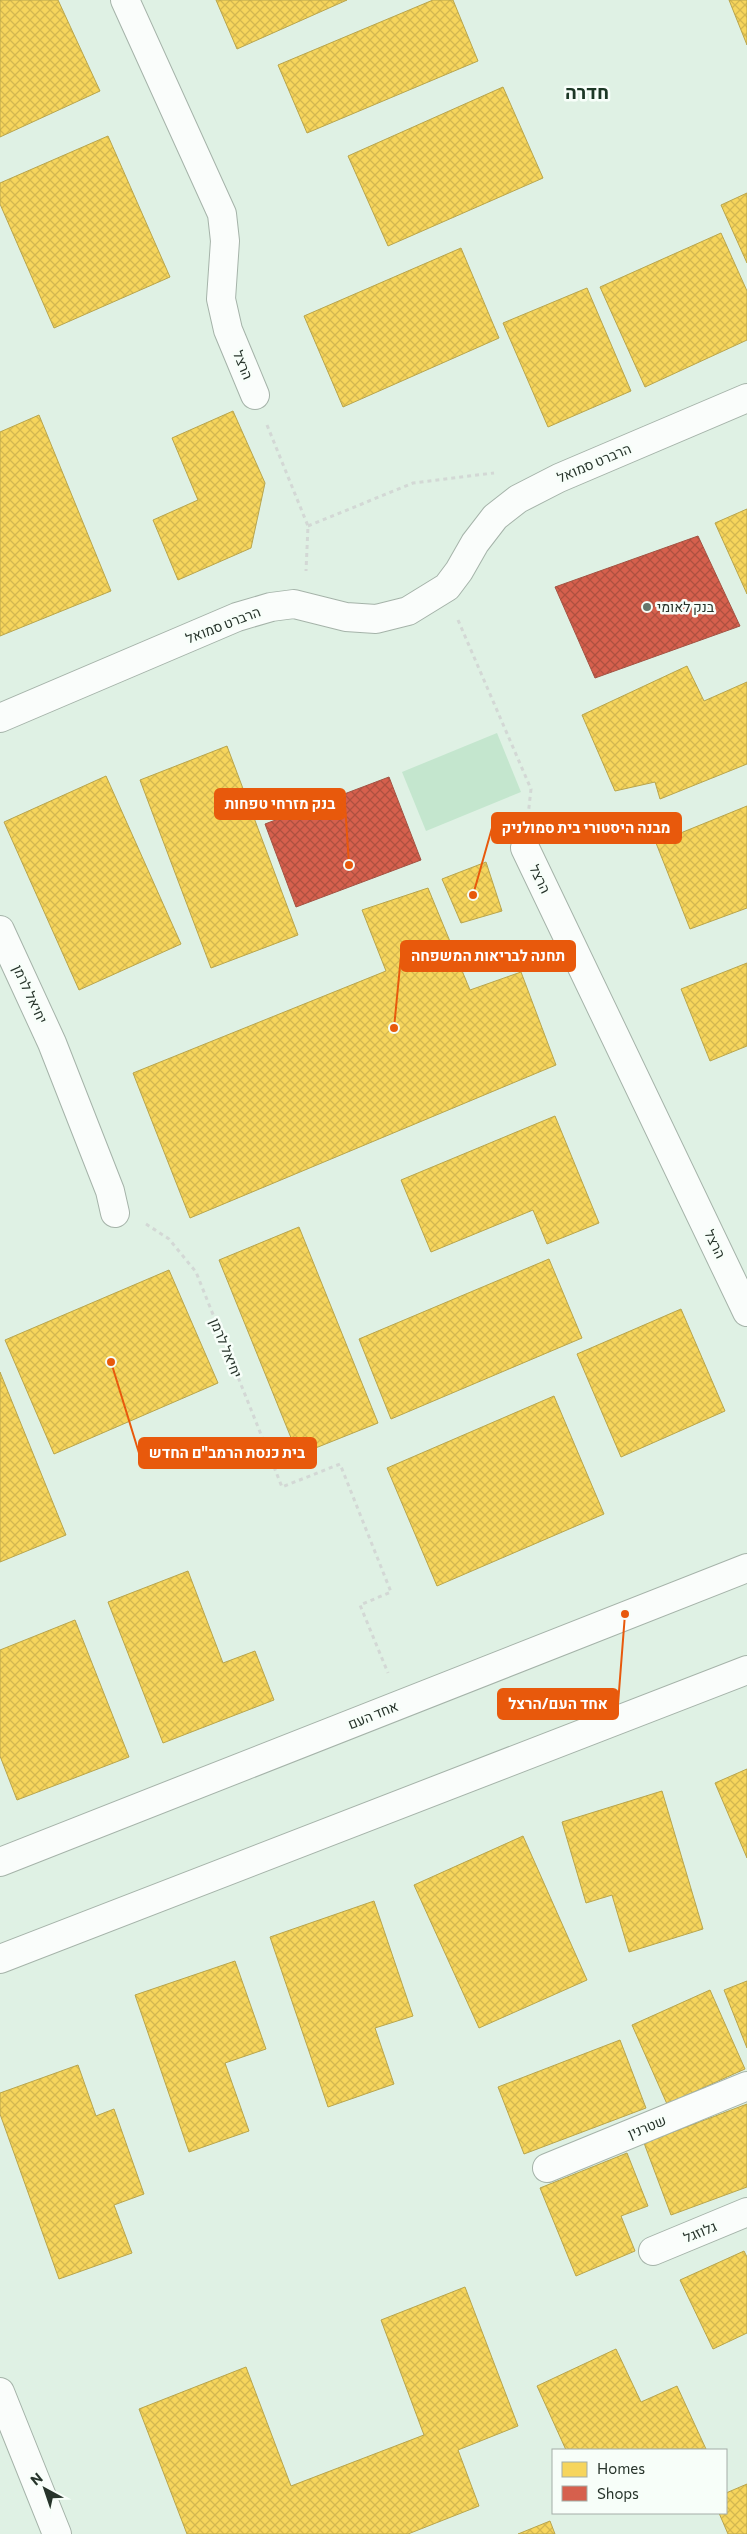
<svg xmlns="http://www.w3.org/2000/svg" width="747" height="2534" font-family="Commissioner,Heebo,sans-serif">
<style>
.green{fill:#c4e6ce}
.homes{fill:url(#homes-cross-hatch);stroke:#b8a54d}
.shops{fill:url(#shops-cross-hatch);stroke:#a25343}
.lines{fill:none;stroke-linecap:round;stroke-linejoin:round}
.minor-casing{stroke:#a5b3a9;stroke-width:30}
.tertiary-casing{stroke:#a5b3a9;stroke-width:30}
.path{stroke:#d3d8d5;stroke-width:3;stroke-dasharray:4 4;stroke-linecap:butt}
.minor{stroke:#fafdfb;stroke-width:28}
.tertiary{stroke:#fafdfb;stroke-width:28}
.poi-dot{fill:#67766c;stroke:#f7fef9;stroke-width:2}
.labels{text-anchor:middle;stroke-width:5;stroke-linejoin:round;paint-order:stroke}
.street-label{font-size:14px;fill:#27342b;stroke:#f7fef9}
.poi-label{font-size:14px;fill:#27342b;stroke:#f7fef9;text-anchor:start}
.district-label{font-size:19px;font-weight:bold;fill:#1d3826;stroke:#f7fef9}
.leader{fill:none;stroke:#e8590c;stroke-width:2}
.callout-dot{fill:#e8590c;stroke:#f7fef9;stroke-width:2}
.callout{fill:#e8590c;stroke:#e8590c;stroke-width:2}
.callout-label{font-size:15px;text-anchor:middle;font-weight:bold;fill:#fff}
</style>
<defs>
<pattern id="homes-cross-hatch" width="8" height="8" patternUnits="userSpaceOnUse" patternTransform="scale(1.25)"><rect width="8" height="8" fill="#f6d55c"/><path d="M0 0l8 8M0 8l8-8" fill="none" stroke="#d3b750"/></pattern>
<pattern id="shops-cross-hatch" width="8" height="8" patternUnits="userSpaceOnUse" patternTransform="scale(1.25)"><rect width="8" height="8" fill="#d6604d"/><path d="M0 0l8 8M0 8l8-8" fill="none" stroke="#ae5040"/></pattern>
</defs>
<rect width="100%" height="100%" fill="#dff1e4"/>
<path class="green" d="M497,733L521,792L426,831L402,772Z"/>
<g class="homes">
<path d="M0,0H58L100,91L0,137Z"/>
<path d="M216,0H347L237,49Z"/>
<path d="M433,0H453L478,61L307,133L278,65Z"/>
<path d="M729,0H747V45Z"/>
<path d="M503,87L543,178L388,246L348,156Z"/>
<path d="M108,136L170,277L54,328L0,204V183Z"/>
<path d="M747,193V263L721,205Z"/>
<path d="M721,233L747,291V340L645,387L600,287Z"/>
<path d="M461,248L499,338L343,407L304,316Z"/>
<path d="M587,288L631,391L548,427L503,323Z"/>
<path d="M233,411L265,483L251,548L178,580L153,520L198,500L172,438Z"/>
<path d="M39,415L111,591L0,636V432Z"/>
<path d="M747,509V594L715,523Z"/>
<path d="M687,666L704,701L747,682V764L660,799L655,782L615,791L582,715Z"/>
<path d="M227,746L298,935L211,968L140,780Z"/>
<path d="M106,776L181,944L79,990L4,822Z"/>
<path d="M747,806V908L690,929L656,843Z"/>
<path d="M486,862L502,911L461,923L442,879Z"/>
<path d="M428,888L470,990L521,972L556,1065L190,1218L133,1073L386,971L362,910Z"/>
<path d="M747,963V1046L710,1061L681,989Z"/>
<path d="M555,1116L599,1223L547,1244L533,1210L431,1252L401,1180Z"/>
<path d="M299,1227L378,1423L298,1455L219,1260Z"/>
<path d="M549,1259L582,1338L391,1419L359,1339Z"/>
<path d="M169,1270L218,1383L54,1454L5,1340Z"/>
<path d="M681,1309L725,1411L621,1457L577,1354Z"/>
<path d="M0,1372L66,1535L0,1562Z"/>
<path d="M554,1396L604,1514L437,1586L387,1468Z"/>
<path d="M188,1571L223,1663L255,1651L274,1700L163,1743L108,1602Z"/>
<path d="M75,1620L129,1757L17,1800L0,1756V1650Z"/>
<path d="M747,1769V1858L715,1783Z"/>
<path d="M662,1791L703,1929L629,1952L612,1895L586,1903L562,1822Z"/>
<path d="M523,1836L587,1980L479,2028L414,1885Z"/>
<path d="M374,1901L413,2016L375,2028L394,2084L328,2107L270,1937Z"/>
<path d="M235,1961L266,2049L225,2063L249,2131L189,2152L135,1995Z"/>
<path d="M747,1981V2048L724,1990Z"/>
<path d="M710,1990L745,2069L667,2104L632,2025Z"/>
<path d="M620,2040L646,2108L524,2154L498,2087Z"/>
<path d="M78,2065L96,2116L114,2109L144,2194L114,2205L132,2253L59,2279L0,2114V2093Z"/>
<path d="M747,2104V2187L671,2215L644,2143Z"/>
<path d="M627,2153L648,2206L621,2216L635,2251L576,2276L540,2188Z"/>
<path d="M744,2251L747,2257V2333L713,2349L680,2280Z"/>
<path d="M465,2287L518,2426L458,2450L479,2506L408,2534H187L139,2409L246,2367L291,2486L424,2435L381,2320Z"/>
<path d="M616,2349L641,2402L677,2386L706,2449L566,2450L537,2386Z"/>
<path d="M747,2484V2534H728L719,2513H726V2493Z"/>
<path d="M550,2521L555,2534H518Z"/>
</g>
<g class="shops">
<path d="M698,536L740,626L595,678L555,587Z"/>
<path d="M389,777L421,860L296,907L265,824Z"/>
</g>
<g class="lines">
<defs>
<g id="minor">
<path d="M125,0L222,214L225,241L221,299L228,330L255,395"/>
<path d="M0,718L237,617L271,607L294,604L346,617L376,619L408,611L447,587L459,571L475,543L495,517L518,499L559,478L747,398"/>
<path d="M525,848L747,1312"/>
<path d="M0,930L52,1043L110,1191L115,1213"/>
<path d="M547,2168L747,2086"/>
<path d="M653,2251L747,2212"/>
</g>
<g id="tertiary">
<path d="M0,1862L747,1568"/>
<path d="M0,1959L747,1670"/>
<path d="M0,2392L57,2534"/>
</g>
</defs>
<use href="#minor" class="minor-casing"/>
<use href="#tertiary" class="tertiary-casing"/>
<g class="path">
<path d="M267,425L308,526L306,571"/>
<path d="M308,526L413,483L494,473"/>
<path d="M458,620L531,789L528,816"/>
<path d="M146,1224L169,1239L196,1272L282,1487L340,1464L391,1592L360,1605L388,1673"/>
</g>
<use href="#minor" class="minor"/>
<use href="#tertiary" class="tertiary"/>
</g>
<circle class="poi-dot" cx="647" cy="607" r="5"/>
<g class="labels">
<g class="street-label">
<text transform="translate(243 365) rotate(68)" y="5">הרצל</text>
<text transform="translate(594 463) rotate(-23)" y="5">הרברט סמואל</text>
<text transform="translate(223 625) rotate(-21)" y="5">הרברט סמואל</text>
<text transform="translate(540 879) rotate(64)" y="5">הרצל</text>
<text transform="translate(30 994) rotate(65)" y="5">יחיאל לרמן</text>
<text transform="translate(715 1244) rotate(64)" y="5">הרצל</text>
<text transform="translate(226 1348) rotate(68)" y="5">יחיאל לרמן</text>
<text transform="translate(373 1715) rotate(-22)" y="5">אחד העם</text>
<text transform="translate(647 2127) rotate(-22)" y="5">שטרנין</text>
<text transform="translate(700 2232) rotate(-22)" y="5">גלוזגל</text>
</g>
<g class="poi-label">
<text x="657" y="612">בנק לאומי</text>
</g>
<g class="district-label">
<text x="587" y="99">חדרה</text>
</g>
</g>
<path class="leader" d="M349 865L345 804M473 895L492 828M394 1028L401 956M111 1362L139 1453M625 1614L618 1704"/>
<g class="callout-dot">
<circle cx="349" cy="865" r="5"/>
<circle cx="473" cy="895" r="5"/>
<circle cx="394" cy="1028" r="5"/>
<circle cx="111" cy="1362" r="5"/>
<circle cx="625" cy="1614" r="5"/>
</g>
<g class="callout">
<rect x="215" y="789" width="130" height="30" rx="5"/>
<rect x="492" y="813" width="189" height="30" rx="5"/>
<rect x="401" y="941" width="174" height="30" rx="5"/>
<rect x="139" y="1438" width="177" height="30" rx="5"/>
<rect x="498" y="1689" width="120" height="30" rx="5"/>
</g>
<g class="callout-label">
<text x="280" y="809">בנק מזרחי טפחות</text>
<text x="586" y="833">מבנה היסטורי בית סמולניק</text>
<text x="488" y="961">תחנה לבריאות המשפחה</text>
<text x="227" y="1458">בית כנסת הרמב"ם החדש</text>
<text x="558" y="1709">אחד העם/הרצל</text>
</g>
<rect x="552" y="2449" width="175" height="65" fill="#f7fef9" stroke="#a4ada7"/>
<rect x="562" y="2462" width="25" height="15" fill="#f6d55c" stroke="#a4ada7"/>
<text x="597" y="2474" font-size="15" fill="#27342b">Homes</text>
<rect x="562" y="2486" width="25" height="15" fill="#d6604d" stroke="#a4ada7"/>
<text x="597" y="2499" font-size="15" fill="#27342b">Shops</text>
<g transform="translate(45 2489) rotate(320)" stroke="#f7fef9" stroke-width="4" paint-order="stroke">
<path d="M0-4L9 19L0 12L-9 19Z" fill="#27342b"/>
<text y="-8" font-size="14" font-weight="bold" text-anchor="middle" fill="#27342b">N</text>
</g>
</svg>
